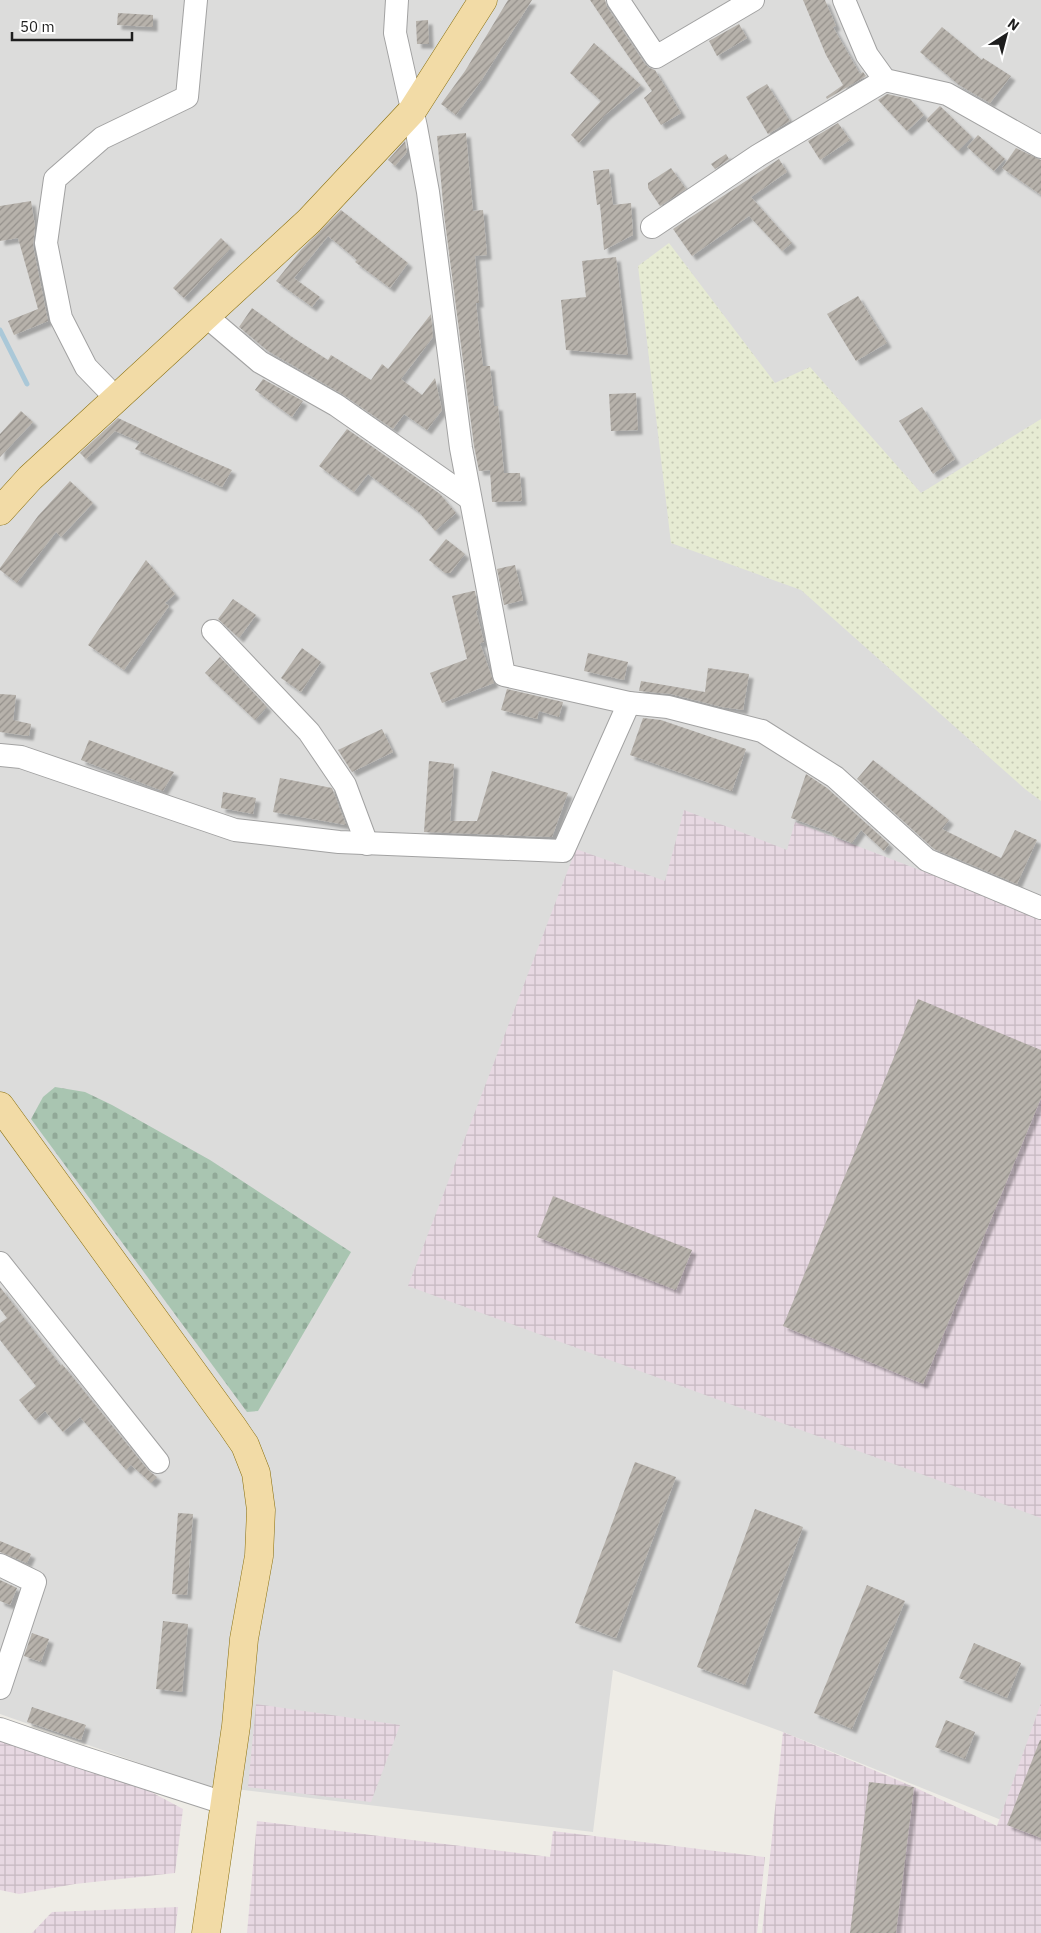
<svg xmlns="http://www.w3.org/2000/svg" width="1041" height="1933" font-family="'IBM Plex Sans',sans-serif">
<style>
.residential{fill:#dcdcdb}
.industrial{fill:url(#industrial-grid)}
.farmland{fill:url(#farmland-dots)}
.cemetery{fill:url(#cemetery-stones)}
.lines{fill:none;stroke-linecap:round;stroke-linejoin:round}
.stream{stroke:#aac8d8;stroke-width:5}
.building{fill:url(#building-hatch);filter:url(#shadow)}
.minor-casing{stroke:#a2a2a2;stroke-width:24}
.major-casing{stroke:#8a700f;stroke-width:29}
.minor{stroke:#fff;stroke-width:22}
.major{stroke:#f2dba6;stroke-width:28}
</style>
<defs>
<pattern id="industrial-grid" width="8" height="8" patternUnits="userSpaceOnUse" patternTransform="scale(1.25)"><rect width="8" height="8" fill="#e7d8e2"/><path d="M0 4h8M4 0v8" fill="none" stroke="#c6b9c1"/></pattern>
<pattern id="farmland-dots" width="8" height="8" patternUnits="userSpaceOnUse" patternTransform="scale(1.25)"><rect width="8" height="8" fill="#e6ebd3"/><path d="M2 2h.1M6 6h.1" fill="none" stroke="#c5c9b5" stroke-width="1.8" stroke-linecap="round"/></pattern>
<pattern id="cemetery-stones" width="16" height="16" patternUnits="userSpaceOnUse" patternTransform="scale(1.25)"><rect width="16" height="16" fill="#a9c5b1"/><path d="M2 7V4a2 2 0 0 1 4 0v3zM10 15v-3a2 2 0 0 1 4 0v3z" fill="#91a998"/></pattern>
<pattern id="building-hatch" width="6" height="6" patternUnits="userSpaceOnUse" patternTransform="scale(1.25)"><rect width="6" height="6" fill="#b7b2ab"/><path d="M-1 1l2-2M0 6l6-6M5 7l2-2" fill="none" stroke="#94908b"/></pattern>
<filter id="shadow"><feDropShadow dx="4.5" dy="4.5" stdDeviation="1" flood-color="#0004"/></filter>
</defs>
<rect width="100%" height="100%" fill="#eeece6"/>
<path class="residential" d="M0,0H1041V1836L783,1732L613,1670L593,1832L202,1785L0,1714Z"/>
<g class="industrial">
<path d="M684,810L787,850L795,822L1041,917V1518L408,1286L576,849L665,881Z"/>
<path d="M1041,1703V1933H762L783,1732L914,1787L997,1826Z"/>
<path d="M256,1704L400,1725L371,1802L248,1787Z"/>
<path d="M0,1740L140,1786L183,1809L175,1873L75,1884L19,1894L0,1890Z"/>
<path d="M257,1821L550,1857L553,1831L765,1857L757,1933H247Z"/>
<path d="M178,1907L175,1933H32L52,1912Z"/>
</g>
<path class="farmland" d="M669,243L775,383L810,367L921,493L1041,419V801L1025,789L801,590L671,543L638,266Z"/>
<path class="cemetery" d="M55,1087L85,1092L112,1105L210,1160L351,1252L258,1411L247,1412L31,1119L43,1097Z"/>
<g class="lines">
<path class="stream" d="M0,330L27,384"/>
</g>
<g class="building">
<path d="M508,0H532L481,81L456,115L441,104L465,71Z"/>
<path d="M590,0H605L607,7L645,64L650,68L655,70L681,113L661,125L644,98L652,91Z"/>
<path d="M803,0H825L836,26L833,27L860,74L863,72L866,76L827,99L826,97L843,85L826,55Z"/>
<path d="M118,13L153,15V27L117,25Z"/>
<path d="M428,20L429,44H417L416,21Z"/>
<path d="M739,24L747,38L717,56L709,41Z"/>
<path d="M942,27L982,60L983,58L1011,76L990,103L959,85L920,52Z"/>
<path d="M594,43L641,85L605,115L579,143L571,135L601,101L570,73Z"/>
<path d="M767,84L790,121L768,134L746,97Z"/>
<path d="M887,94L910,99L924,115L907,131L878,100Z"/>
<path d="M940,106L972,137L958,151L926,120Z"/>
<path d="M838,123L850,140L820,160L808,141Z"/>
<path d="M466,133L473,211L483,210L487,255L475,256L479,303H476L483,366H490L494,406H498L504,473H520L522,501L492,502L490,470L479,471L474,446L444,214L437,136Z"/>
<path d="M978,135L1005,159L994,171L967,147Z"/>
<path d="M405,141L407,152L395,166L388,160Z"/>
<path d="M1016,148L1041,160V195L1002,168Z"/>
<path d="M726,154L729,159L715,169L711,164Z"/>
<path d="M779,159L787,172L751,197L792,243L782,251L749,216L692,256L673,229Z"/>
<path d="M671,168L686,189L660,206L648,188V183Z"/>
<path d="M609,169L613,205L631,203L633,235L604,250L600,204L597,205L593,171Z"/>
<path d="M31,201L35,226L33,246L48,321L14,335L8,321L38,309L18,238L0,241V206Z"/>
<path d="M341,210L408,263L390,288L355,262L357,260L328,236L294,278L320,297L312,307L276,281L301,250Z"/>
<path d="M221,238L231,248L184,298L173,288Z"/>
<path d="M616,257L628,355L566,350L561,300L586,297L582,261Z"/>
<path d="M858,296L887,343L856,361L827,314Z"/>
<path d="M252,308L292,337L328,360L331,355L371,380L382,364L388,369L431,314L433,337L401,379L422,395L435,378L442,410L427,430L404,414L393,429L342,394L268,351L239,327Z"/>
<path d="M263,379L303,401L292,417L255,390Z"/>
<path d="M636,393L638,430L611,431L609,394Z"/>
<path d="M922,407L955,459L933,474L899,421Z"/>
<path d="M21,411L33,422L0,457V434Z"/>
<path d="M118,418L195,454L232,470L222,487L135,449L140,442L115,431L86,459L80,453Z"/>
<path d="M347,429L440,494L456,513L435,531L419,512L368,474L354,492L319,466Z"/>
<path d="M70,481L93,503L61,537L56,532L17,583L0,570V568L38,516Z"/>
<path d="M446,539L465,554L450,573H445L429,560Z"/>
<path d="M146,560L175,594L165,603L169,606L124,670L88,645Z"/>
<path d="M515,565L523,600L504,605L497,569Z"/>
<path d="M473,591H475L478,610L476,611L484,642L480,643L494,683L442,703L430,673L467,659L452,596Z"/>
<path d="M233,599L256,615L239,638L218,619Z"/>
<path d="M302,648L321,662L301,692L281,678Z"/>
<path d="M588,653L628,662L624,680L584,671Z"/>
<path d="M220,657L267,707L255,720L205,673Z"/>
<path d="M708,668L749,674L743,710L722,707L671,694L639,691L641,681L705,692Z"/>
<path d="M507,689L563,702L559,717L539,711L537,719L501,710Z"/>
<path d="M0,694L16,695L13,720L31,724L29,736L0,732Z"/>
<path d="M643,718L661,720L746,749L732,791L630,755Z"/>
<path d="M382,729L393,752L352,772L338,750Z"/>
<path d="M89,740L174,772L163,791L81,760Z"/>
<path d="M873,760L949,820L942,829L1001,858L1015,830L1037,840L1017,884L934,849L857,779Z"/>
<path d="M429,761L454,764L450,821H477L492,771L568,793L552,837L424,832Z"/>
<path d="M806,774L827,788L889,844L884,851L861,830L852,843L832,835L833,833L791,818Z"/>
<path d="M280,778L332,788L346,825L273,812Z"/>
<path d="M223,792L256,798L253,814L221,808Z"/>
<path d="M918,999L1041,1050V1098L923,1384L783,1326Z"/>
<path d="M553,1196L692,1250L676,1290L537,1237Z"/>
<path d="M0,1287L61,1366L62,1364L148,1470L157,1477L151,1483L131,1465L126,1470L80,1417L63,1432L45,1411L35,1420L19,1400L36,1386L0,1340V1323L7,1318L0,1309Z"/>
<path d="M635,1462L676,1477L616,1638L575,1623Z"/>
<path d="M755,1509L803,1527L745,1685L697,1667Z"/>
<path d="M178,1513L193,1514L187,1595L172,1594Z"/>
<path d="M0,1541L31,1554L27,1563L0,1552Z"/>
<path d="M0,1580L17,1588L10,1605L0,1601Z"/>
<path d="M867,1585L905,1601L852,1729L814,1713Z"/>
<path d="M163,1621L188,1624L182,1692L156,1689Z"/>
<path d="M32,1633L49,1639L41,1662L24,1656Z"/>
<path d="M974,1643L1021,1663L1007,1698L959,1678Z"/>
<path d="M32,1707L86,1725L81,1740L27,1722Z"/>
<path d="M946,1720L975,1732L965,1759L935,1747Z"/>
<path d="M1040,1740H1041V1838L1007,1825Z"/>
<path d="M869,1782L914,1787L896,1933H850Z"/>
</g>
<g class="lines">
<defs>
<g id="minor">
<path d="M397,0L395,33L416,127L428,192L461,448L504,675L629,703L668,707L762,731L835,777L927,860L1041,908"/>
<path d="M618,0L656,57L753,0"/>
<path d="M844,0L867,55L885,80L947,94L1041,147"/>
<path d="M652,227L759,155L885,80"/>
<path d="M206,316L260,362L336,405L469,498"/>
<path d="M116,398L86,367L61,318L46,243L55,179L102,138L187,97L196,0"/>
<path d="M213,631L309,732L345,785L367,844"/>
<path d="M0,755L21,757L235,830L339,842L563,851L629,703"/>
<path d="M0,1263L158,1462"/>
<path d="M0,1565L35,1582L0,1688"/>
<path d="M0,1729L75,1755L224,1803"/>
</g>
<g id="major">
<path d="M0,511L30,478L309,221L412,111L483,0"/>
<path d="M0,1106L232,1426L245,1445L256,1473L261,1510L259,1556L244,1639L236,1726L206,1933"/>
</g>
</defs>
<use href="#minor" class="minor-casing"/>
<use href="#major" class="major-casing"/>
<use href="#minor" class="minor"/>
<use href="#major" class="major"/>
</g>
<g transform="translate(1006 35) rotate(36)" stroke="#ffffff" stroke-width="4" paint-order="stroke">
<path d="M0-4L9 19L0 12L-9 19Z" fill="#1e1e1e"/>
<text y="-8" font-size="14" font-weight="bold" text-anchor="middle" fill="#1e1e1e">N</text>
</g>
<path d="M12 32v8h120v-8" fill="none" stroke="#1e1e1e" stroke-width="2.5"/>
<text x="20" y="32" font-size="15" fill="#1e1e1e" stroke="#ffffff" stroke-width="4" paint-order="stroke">50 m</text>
</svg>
